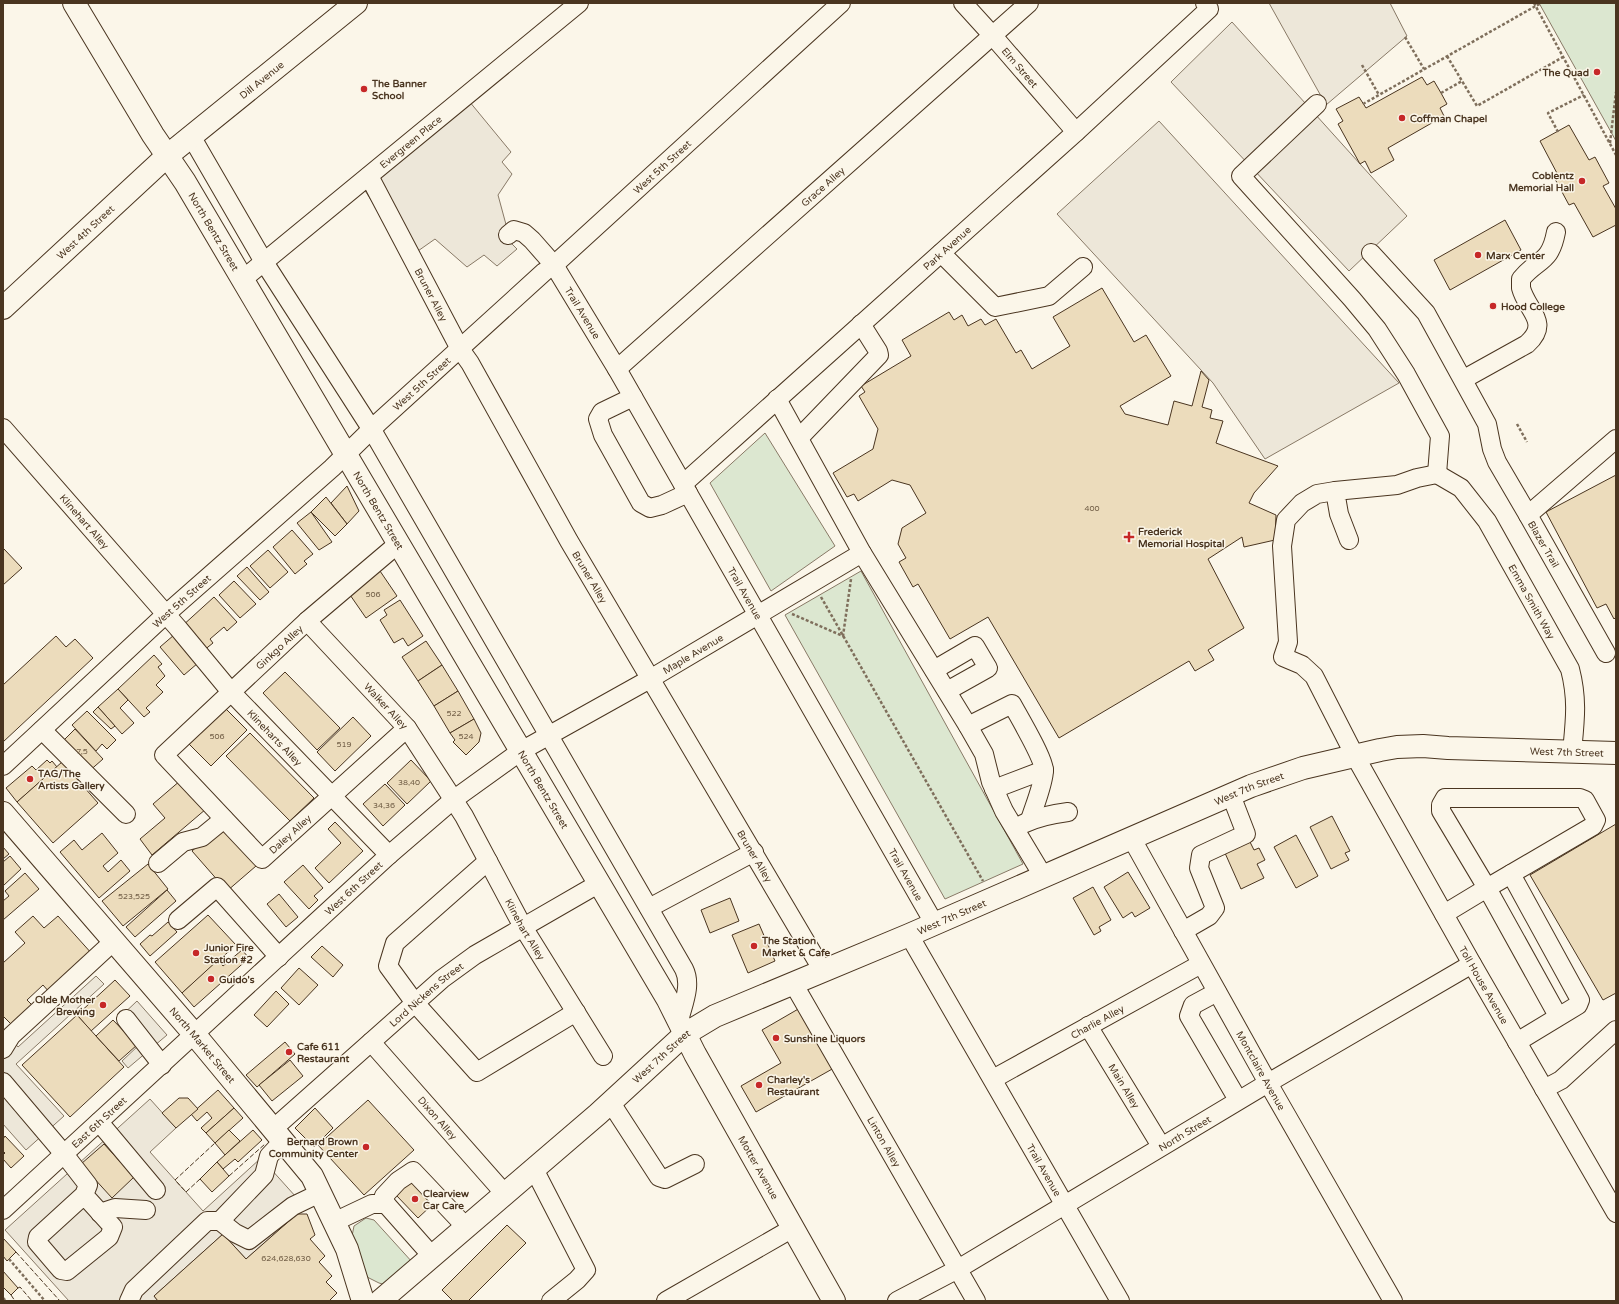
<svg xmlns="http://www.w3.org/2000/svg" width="1619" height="1304" font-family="'Varela Round',sans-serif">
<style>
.green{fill:#dce7d0;stroke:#887966}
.parking{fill:#ede7d9;stroke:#887966}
.building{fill:#ecdcbc;stroke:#4a3520}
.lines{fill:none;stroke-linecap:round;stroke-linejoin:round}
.minor-casing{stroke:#4a3520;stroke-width:20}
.major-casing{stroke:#4a3520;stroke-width:24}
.path{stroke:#7f6f5c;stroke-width:2.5;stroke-dasharray:3 2;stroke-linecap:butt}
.minor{stroke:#fbf6e9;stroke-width:18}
.major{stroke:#fbf6e9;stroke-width:22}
.fence{stroke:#4a3520;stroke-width:1;stroke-dasharray:5 2;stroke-linecap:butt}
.poi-dot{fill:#c62828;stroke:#fbf6e9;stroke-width:1.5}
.labels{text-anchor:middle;stroke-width:3;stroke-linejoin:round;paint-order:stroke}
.number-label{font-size:8px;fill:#725f47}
.street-label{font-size:10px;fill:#4a3520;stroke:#fbf6e9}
.poi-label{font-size:10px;font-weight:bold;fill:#4a3520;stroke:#fbf6e9;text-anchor:start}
</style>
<rect width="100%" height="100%" fill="#fbf6e9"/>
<g class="green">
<path d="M1539,3H1616V141Z"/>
<path d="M765,433L835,546L771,591L710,483Z"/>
<path d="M861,571L1023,864L945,899L785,615Z"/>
<path d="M366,1218L374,1220L413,1263L386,1285L379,1283L367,1277L352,1236L354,1226Z"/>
</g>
<g class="parking">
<path d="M1269,3H1390L1407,36L1326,105Z"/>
<path d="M1232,22L1407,216L1349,271L1171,82Z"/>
<path d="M469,101L511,152L502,162L512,174L498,195L511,243L517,249L497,266L484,255L467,267L435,239L408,258L364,189Z"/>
<path d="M1159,121L1399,383L1265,459L1213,383L1057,214Z"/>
<path d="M96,976L104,984L16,1064L64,1116L26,1150L3,1124V1030L18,1047Z"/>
<path d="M137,1001L167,1035L128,1068L122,1061L139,1045L117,1020Z"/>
<path d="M150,1099L176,1128L150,1152L203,1211L261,1158L305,1207L246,1259L223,1234L154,1296L158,1301H69L5,1230Z"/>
</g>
<g class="building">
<path d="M1422,77L1427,85L1434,81L1441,93L1447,104L1440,108L1444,116L1388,148L1394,160L1371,173L1365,161L1360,164L1338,124L1343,121L1336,109L1359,97L1366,108Z"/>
<path d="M1569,125L1589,160L1595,157L1609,183L1603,186L1616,209V225L1593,237L1574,203L1569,205L1555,179L1559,177L1540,141Z"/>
<path d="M1505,220L1521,250L1450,290L1434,260Z"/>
<path d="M1102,288L1134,342L1146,335L1171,376L1120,406L1125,414L1168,425L1174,401L1192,406L1201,371L1209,380L1202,407L1212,410L1210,418L1223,421L1216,443L1278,466L1254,493L1249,503L1276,515L1275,540L1244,547L1242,537L1208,559L1244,628L1208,650L1214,660L1195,671L1189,661L1059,738L988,617L950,639L918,584L913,587L899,562L906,558L898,544L902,528L926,513L910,485L892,480L858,501L854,494L847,497L833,473L873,449L878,429L859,396L865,392L861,386L911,356L902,340L949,312L954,320L962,315L968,326L981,319L985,325L996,319L1016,353L1021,350L1032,369L1070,346L1053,317Z"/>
<path d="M1616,475V617L1614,619L1606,604L1597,608L1546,512Z"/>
<path d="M347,486L359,511L347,524L331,503Z"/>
<path d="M326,497L347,524L335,536L311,512Z"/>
<path d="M311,512L332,542L319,550L297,523Z"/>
<path d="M292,530L313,554L304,561L307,564L295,574L273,547Z"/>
<path d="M4,549L22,568L3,585V550Z"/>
<path d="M268,550L288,572L270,588L250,566Z"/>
<path d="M247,567L269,592L260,600L237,576Z"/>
<path d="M380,571L397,596L366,618L348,592Z"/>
<path d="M234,581L256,604L240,618L219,595Z"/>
<path d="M214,597L237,622L227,631L224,627L210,639L213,643L203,651L181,627Z"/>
<path d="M400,600L423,636L408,646L403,638L394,643L380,620L387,615L384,610Z"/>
<path d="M174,635L198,663L184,675L160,647Z"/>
<path d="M56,636L66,647L75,639L93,658L3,742V685Z"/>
<path d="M426,641L442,665L418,681L402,657Z"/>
<path d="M154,655L162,664L158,667L165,676L156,685L163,692L146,708L150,712L144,717L118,689Z"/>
<path d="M442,665L458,691L434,706L418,681Z"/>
<path d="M285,672L340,728L317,750L263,693Z"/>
<path d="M118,689L128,700L120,708L134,723L122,734L98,707Z"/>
<path d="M458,691L474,719L450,733L434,706Z"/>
<path d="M98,707L115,726L111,729L93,712Z"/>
<path d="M224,707L247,730L211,766L188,743Z"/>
<path d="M87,711L116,740L107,749L102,744L96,751L72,725Z"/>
<path d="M353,717L371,736L335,771L317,752Z"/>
<path d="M474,719L481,733L479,742L466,755L453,742L455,740L450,733Z"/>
<path d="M75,729L103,759L87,773L60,744Z"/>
<path d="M250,733L314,798L290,821L226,756Z"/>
<path d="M47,760L50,763L52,761L57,767L17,802L6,788L32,766L36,770Z"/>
<path d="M411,760L431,781L407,804L387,783Z"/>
<path d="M62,762L98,803L53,843L17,802Z"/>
<path d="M181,780L206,809L152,855L140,839L165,818L153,804Z"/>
<path d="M385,784L405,805L383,826L363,804Z"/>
<path d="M1332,816L1350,851L1345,853L1349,860L1331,869L1310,827Z"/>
<path d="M335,822L363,851L329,883L315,868L341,843L328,829Z"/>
<path d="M1616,824V993L1603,1000L1530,875Z"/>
<path d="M220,826L256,866L227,891L192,851Z"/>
<path d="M102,833L118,853L103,866L108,872L121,860L130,871L99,898L60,852L74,840L82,850Z"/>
<path d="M1296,835L1318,876L1296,888L1274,847Z"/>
<path d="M1250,842L1254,850L1259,848L1265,860L1257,864L1264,878L1241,889L1225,853Z"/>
<path d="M3,847L9,854L3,859Z"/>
<path d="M10,856L21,869L3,886V862Z"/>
<path d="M148,864L168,889L123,926L102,901Z"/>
<path d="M303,865L323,888L314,896L318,900L309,909L284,882Z"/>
<path d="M1128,872L1150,908L1135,917L1132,912L1123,918L1104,887Z"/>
<path d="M25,873L39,889L3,920V901L9,896L5,891Z"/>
<path d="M1093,887L1111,920L1099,927L1101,931L1094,935L1073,898Z"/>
<path d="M167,890L176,901L135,937L126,927Z"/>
<path d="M279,894L298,917L286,927L267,904Z"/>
<path d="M730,898L739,921L710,933L701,910Z"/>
<path d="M208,915L236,945L182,993L155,962Z"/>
<path d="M33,916L44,928L58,916L93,955L50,993L43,985L27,1000L33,1006L12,1025L3,1016V963L25,943L15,932Z"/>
<path d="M168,922L177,932L150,956L140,944L150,935L152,936Z"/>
<path d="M759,924L775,961L748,973L732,935Z"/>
<path d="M322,946L343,965L333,977L311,957Z"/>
<path d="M242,950L249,958L194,1007L182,993L218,960L223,966Z"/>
<path d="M299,968L318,985L299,1005L281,988Z"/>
<path d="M115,980L130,996L91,1031L77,1015Z"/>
<path d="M276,991L289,1004L267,1027L254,1015Z"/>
<path d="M800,1008L834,1068L756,1112L741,1086L781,1063L762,1030Z"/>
<path d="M77,1015L124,1067L70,1117L22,1065Z"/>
<path d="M113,1020L137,1045L119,1061L96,1036Z"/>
<path d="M285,1042L295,1054L257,1087L246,1075Z"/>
<path d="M290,1060L303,1076L272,1101L259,1085Z"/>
<path d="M218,1090L234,1108L206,1133L201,1128L212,1118L207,1112L197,1121L191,1114Z"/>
<path d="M179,1098H188L198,1109L176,1128L162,1113Z"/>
<path d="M368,1100L414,1150L364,1195L318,1145Z"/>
<path d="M234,1108L243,1118L215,1143L206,1133Z"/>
<path d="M315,1108L333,1128L314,1147L295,1128Z"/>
<path d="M229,1130L240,1141L225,1155L215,1143Z"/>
<path d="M253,1130L262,1140L238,1162L235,1159L223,1169L217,1162Z"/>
<path d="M5,1136L24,1156L11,1168L3,1159V1155L5,1153L3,1151V1139Z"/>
<path d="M104,1144L134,1177L112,1198L81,1164Z"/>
<path d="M217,1162L229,1176L212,1192L200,1179Z"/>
<path d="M413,1180L434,1203L418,1218L396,1195Z"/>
<path d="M297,1214H307L315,1235L310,1239L325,1256L319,1262L332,1276L326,1282L337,1293L329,1301H158L154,1296L223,1234L246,1259Z"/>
<path d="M507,1225L526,1243L468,1301H453L442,1290Z"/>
<path d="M3,1238L16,1252L7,1261L3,1256Z"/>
<path d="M3,1271L18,1288L11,1295L3,1287Z"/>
</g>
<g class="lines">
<defs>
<g id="minor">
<path id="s1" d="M963,3L993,36L1076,132"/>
<path d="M1317,104L1241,176L1352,299L1377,329L1406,374L1440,436L1437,474"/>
<path d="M191,136L264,262L372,430L684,969C692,985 683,1004 679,1021"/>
<path id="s2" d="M369,176L460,349L470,363L569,541L823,971"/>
<path id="s3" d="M508,235L514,230L524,233L532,240L554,265L617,369L934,923"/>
<path d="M941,253L995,307L1049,296L1083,267"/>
<path d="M1371,253L1426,313L1487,424L1492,449L1497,462L1528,515"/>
<path id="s4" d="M242,280L579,3"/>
<path id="s5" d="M617,369L1029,3"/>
<path d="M1464,379L1527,344C1551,322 1527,311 1521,288C1521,286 1521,282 1521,279C1538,258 1550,264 1556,232"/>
<path d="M633,397L602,412L598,419L603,435L641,503L650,508L662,505L688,493"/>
<path d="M777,399L862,553L968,726L984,754L991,782L1004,811L1043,876"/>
<path id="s6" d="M3,428L178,628L231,692L389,855"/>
<path d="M799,438L879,355L878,351L861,324"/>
<path id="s7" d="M1437,474L1461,488L1487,521L1570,669C1578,700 1575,721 1572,752"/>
<path id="s8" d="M683,484L1076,132L1209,9L1205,3"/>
<path id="s9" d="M1335,491L1317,494L1302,503L1286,520L1282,546L1288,642L1283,657L1302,665L1314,676L1355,756L1472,964L1616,1213"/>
<path d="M1349,540L1339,514L1335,491L1397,485L1417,478L1437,474"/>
<path id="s10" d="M399,543L307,621L164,755L262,859L407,728"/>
<path id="s11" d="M307,621L407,728L464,816L523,927L603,1056"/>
<path d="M1606,653L1528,515L1616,439"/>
<path d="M934,670L975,646L988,668L947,691"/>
<path d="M968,726L1012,704C1019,717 1043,757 1044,770C1044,783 1034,807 1030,820"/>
<path d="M42,730L126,814"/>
<path id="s12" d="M3,766L165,615L332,468L379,422L544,272L554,265L841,3"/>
<path d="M994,789L1044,770"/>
<path d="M1445,798H1580L1585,800L1596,820L1593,826L1487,888L1441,811V805Z"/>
<path d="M1023,824C1037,817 1052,814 1068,812"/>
<path id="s13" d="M1132,839L1268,1083L1393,1301"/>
<path d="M488,861L395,943L388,966L415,1003L477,1072L576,1012"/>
<path d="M158,863L183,842L202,837L224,819"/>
<path d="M1511,874L1580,1000L1578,1005L1517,1042"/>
<path d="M649,908L754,852"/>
<path d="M1444,914L1487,888L1558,1016"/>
<path d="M178,920L217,887L279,957"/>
<path d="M1183,931L1209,916L1215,908L1199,868L1201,855L1246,834L1231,795"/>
<path id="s14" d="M909,935L1120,1301"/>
<path id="s15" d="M793,983L976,1301"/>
<path d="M1217,992L1193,1005L1189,1016L1238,1100"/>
<path d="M126,1019L162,1065"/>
<path id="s16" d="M1088,1026L1161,1146"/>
<path id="s17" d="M371,1042L505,1194"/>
<path d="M3,1049L11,1036L114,941"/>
<path id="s18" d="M993,1079L1201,964"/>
<path d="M3,1082L64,1154L88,1185L84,1195L38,1237L37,1242L61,1270L67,1271L109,1237L113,1227L84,1195"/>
<path d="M1544,1089L1561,1080L1616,1030"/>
<path d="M611,1103L659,1177L665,1179L695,1164"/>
<path d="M99,1122L156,1190"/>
<path id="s19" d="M273,1129L442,979L475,955L598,884"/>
<path d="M534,1169L586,1270L577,1280L551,1301"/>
<path id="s20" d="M3,1210L389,855L453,800L521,751L650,679L862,553"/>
<path d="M100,1213L115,1208L146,1210"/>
<path d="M220,1221L264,1175L269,1156L283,1141"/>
<path d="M334,1222L372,1204H386"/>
<path d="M432,1256L386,1204L384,1196L398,1181L413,1171L466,1227"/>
<path d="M129,1301L134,1290L207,1221H220L235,1233L249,1240L293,1206L320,1193"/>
<path d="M666,1301L793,1228"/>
<path id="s21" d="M897,1301L958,1269L1268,1083L1472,964"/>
</g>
<g id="major">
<path id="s22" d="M74,3L153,135L185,182L668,1000L695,1054L834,1301"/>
<path id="s23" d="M3,308L167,156L356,3"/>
<path id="s24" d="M3,813L195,1035L312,1176L347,1249L363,1301"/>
<path id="s25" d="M380,1301L598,1114L685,1034L715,1016L909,935L1251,786L1303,768L1380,750L1397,747L1423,746L1448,748L1616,753"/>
</g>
</defs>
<use href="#minor" class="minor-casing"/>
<use href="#major" class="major-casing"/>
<g class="path">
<path d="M1534,3L1616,155"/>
<path d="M1405,37L1424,69"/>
<path d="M1447,56L1477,106L1563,57"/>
<path d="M1362,65L1379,95"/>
<path d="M1441,93L1462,81"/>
<path d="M1363,104L1541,3"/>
<path d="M1558,132L1548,113L1584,95"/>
<path d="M1610,143L1616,92"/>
<path d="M1517,424L1527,442"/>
<path d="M821,597L983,881"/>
<path d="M792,614L843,636L851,579"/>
<path d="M9,1259L45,1301"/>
<path d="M3,1298L6,1301"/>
</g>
<use href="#minor" class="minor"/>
<use href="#major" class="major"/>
<g class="fence">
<path d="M229,1176L265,1144"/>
<path d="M200,1179L186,1192L175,1180L215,1143"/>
<path d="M16,1252L60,1301"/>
<path d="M18,1288L20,1287L32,1301"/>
<path d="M11,1295L15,1301"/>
</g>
</g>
<g class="poi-dot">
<circle cx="1597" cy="72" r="4"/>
<circle cx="364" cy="89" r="4"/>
<circle cx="1402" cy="118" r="4"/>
<circle cx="1582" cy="181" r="4"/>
<circle cx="1478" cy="255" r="4"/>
<circle cx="1493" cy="306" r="4"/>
<path d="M1127 531h4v4h4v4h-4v4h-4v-4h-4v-4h4z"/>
<circle cx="30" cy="779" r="4"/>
<circle cx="754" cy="946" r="4"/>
<circle cx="196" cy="953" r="4"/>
<circle cx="211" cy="979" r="4"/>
<circle cx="103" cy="1005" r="4"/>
<circle cx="776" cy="1038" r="4"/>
<circle cx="289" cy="1052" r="4"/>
<circle cx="759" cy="1085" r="4"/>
<circle cx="366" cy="1147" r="4"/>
<circle cx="415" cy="1199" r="4"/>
</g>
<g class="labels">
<g class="number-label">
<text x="1092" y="511">400</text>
<text x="373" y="597">506</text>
<text x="454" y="716">522</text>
<text x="217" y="739">506</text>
<text x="466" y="739">524</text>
<text x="344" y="747">519</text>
<text x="82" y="754">7,5</text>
<text x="409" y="785">38,40</text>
<text x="384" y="808">34,36</text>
<text x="134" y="899">523,525</text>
<text x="286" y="1261">624,628,630</text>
</g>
<g class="street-label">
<text dy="4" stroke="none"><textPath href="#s1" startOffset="86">Elm Street</textPath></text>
<text dy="4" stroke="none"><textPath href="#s23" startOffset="345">Dill Avenue</textPath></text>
<text dy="4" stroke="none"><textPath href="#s4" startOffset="218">Evergreen Place</textPath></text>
<text dy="4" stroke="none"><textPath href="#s12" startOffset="891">West 5th Street</textPath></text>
<text dy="4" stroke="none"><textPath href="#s5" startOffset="275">Grace Alley</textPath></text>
<text dy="4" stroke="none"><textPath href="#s23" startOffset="112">West 4th Street</textPath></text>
<text dy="4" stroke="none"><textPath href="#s22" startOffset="268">North Bentz Street</textPath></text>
<text dy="4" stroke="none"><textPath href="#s8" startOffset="354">Park Avenue</textPath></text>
<text dy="4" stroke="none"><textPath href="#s2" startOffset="134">Bruner Alley</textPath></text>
<text dy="4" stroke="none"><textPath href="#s3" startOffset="118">Trail Avenue</textPath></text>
<text dy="4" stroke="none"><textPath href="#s12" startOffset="567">West 5th Street</textPath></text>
<text dy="4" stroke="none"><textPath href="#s22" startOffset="592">North Bentz Street</textPath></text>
<text dy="4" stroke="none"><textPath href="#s6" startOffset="124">Klinehart Alley</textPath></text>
<text transform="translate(1544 544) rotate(60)" y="4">Blazer Trail</text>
<text dy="4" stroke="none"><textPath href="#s2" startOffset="458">Bruner Alley</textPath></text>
<text dy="4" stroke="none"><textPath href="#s3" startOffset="442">Trail Avenue</textPath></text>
<text dy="4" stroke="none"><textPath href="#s7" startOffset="162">Emma Smith Way</textPath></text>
<text dy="4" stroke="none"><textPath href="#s12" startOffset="243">West 5th Street</textPath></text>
<text transform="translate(279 647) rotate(-43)" y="4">Ginkgo Alley</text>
<text dy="4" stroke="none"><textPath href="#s20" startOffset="890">Maple Avenue</textPath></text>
<text dy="4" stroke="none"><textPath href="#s11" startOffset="116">Walker Alley</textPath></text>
<text dy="4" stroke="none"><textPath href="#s6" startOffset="412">Klineharts Alley</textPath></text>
<text dy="4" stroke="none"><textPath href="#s25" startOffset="1345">West 7th Street</textPath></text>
<text dy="4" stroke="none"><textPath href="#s25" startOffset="1021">West 7th Street</textPath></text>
<text dy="4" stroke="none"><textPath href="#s22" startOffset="916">North Bentz Street</textPath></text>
<text dy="4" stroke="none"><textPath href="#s10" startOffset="497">Daley Alley</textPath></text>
<text dy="4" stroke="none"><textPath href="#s2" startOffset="782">Bruner Alley</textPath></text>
<text dy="4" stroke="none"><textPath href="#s3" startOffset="766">Trail Avenue</textPath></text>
<text dy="4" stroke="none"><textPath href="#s20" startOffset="476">West 6th Street</textPath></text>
<text dy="4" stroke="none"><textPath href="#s25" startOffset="697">West 7th Street</textPath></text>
<text dy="4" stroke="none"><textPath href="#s11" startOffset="380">Klinehart Alley</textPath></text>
<text dy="4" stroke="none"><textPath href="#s9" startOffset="587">Toll House Avenue</textPath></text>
<text dy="4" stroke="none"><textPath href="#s19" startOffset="204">Lord Nickens Street</textPath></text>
<text dy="4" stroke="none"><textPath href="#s18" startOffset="119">Charlie Alley</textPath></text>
<text dy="4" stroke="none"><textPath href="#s24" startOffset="306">North Market Street</textPath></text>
<text dy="4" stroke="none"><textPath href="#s25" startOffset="373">West 7th Street</textPath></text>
<text dy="4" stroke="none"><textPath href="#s13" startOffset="265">Montclaire Avenue</textPath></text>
<text dy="4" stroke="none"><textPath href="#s16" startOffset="70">Main Alley</textPath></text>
<text dy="4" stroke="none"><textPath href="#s17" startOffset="101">Dixon Alley</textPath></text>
<text dy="4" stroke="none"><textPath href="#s20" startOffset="130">East 6th Street</textPath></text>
<text dy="4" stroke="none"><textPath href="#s21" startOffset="333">North Street</textPath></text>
<text dy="4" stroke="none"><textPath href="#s15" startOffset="183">Linton Alley</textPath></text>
<text dy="4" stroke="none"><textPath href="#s22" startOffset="1351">Motter Avenue</textPath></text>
<text dy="4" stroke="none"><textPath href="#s14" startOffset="271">Trail Avenue</textPath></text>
</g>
<g class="poi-label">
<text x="1589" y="76" text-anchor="end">The Quad</text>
<text x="372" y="87">The Banner<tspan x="372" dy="12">School</tspan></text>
<text x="1410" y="122">Coffman Chapel</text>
<text x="1574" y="179" text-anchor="end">Coblentz<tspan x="1574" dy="12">Memorial Hall</tspan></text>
<text x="1486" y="259">Marx Center</text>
<text x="1501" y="310">Hood College</text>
<text x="1138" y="535">Frederick<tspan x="1138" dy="12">Memorial Hospital</tspan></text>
<text x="38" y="777">TAG/The<tspan x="38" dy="12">Artists Gallery</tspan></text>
<text x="762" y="944">The Station<tspan x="762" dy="12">Market &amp; Cafe</tspan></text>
<text x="204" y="951">Junior Fire<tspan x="204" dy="12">Station #2</tspan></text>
<text x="219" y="983">Guido's</text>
<text x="95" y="1003" text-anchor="end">Olde Mother<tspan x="95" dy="12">Brewing</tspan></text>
<text x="784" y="1042">Sunshine Liquors</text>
<text x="297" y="1050">Cafe 611<tspan x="297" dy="12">Restaurant</tspan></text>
<text x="767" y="1083">Charley's<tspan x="767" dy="12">Restaurant</tspan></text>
<text x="358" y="1145" text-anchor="end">Bernard Brown<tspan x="358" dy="12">Community Center</tspan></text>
<text x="423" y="1197">Clearview<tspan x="423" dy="12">Car Care</tspan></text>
</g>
</g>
<rect width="1619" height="1304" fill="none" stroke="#4a3520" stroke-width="8"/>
</svg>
